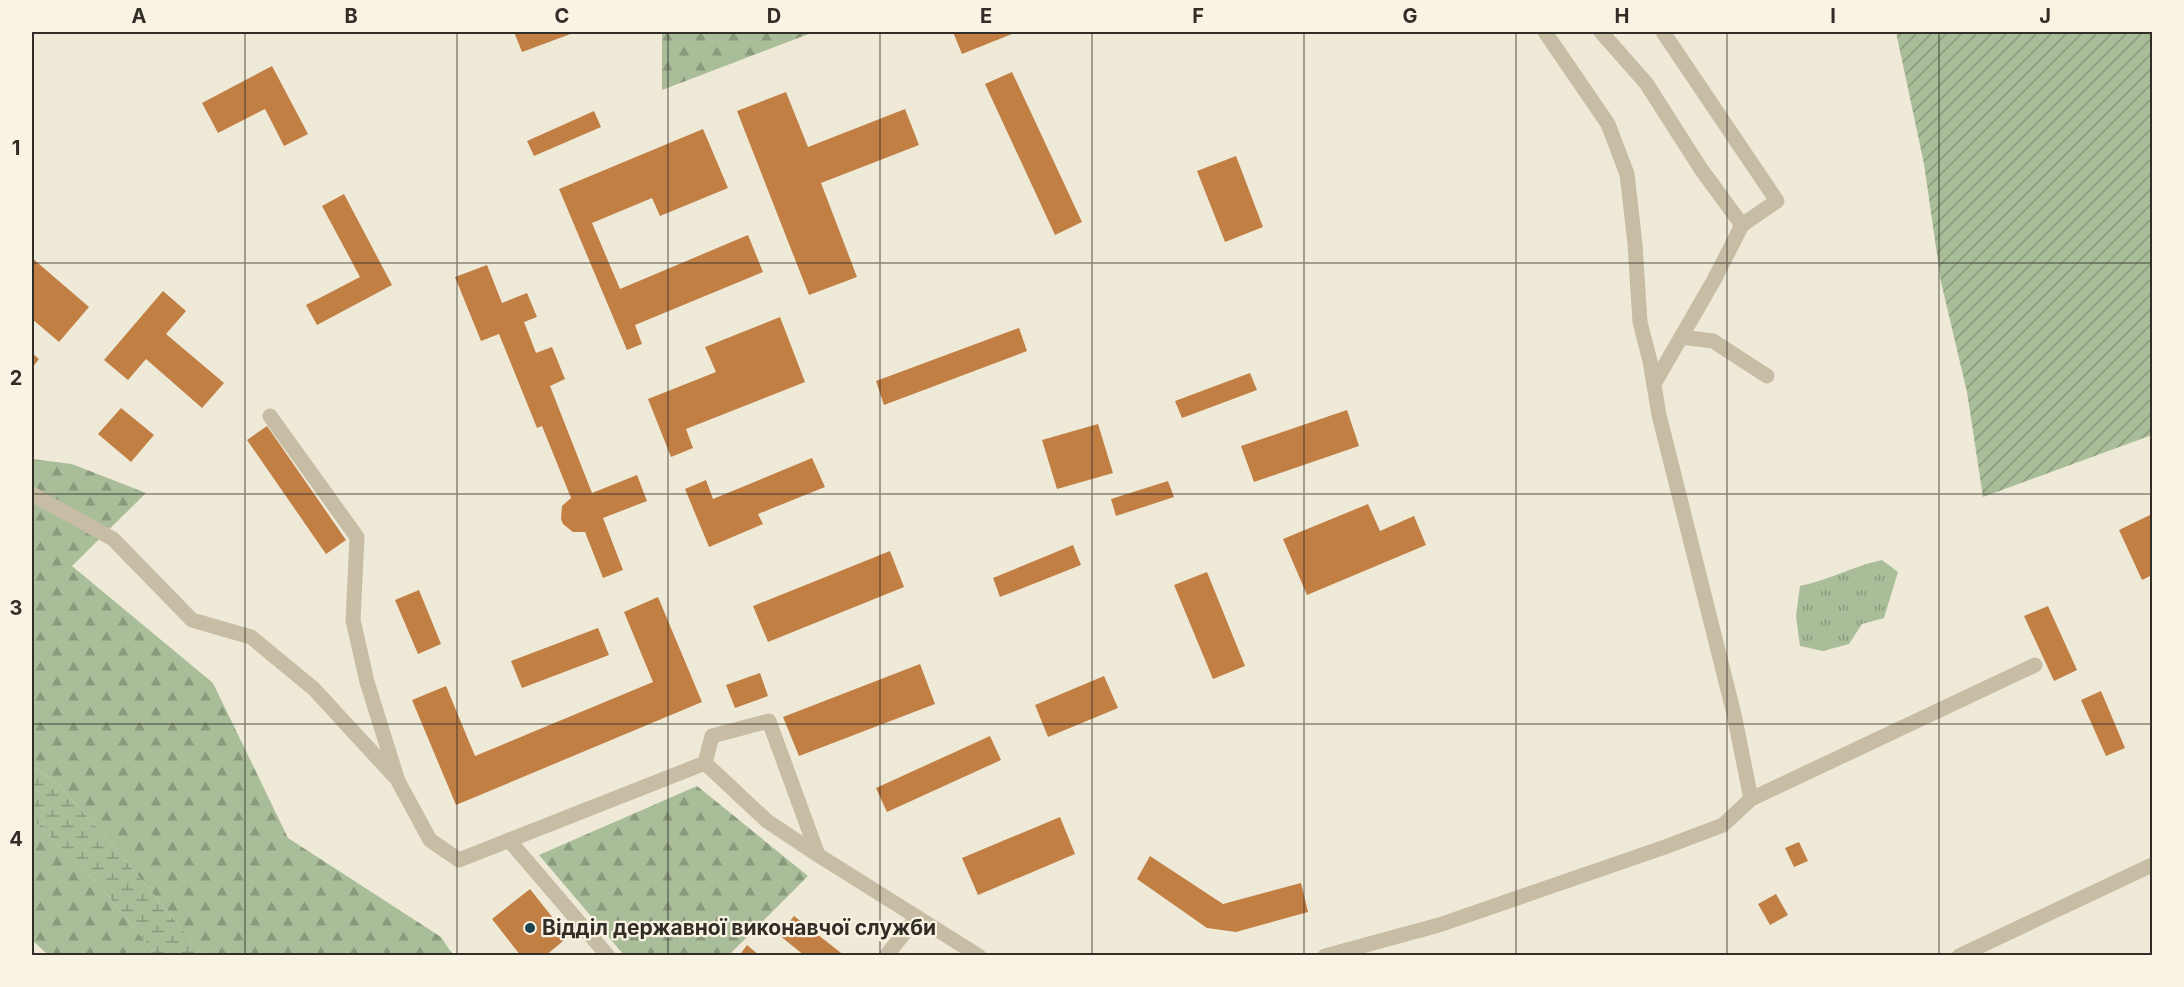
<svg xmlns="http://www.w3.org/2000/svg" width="2184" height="987" font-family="Inter,sans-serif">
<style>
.grass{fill:url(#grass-tufts)}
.forest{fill:url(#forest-firs)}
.wetland{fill:url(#wetland-marsh)}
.garden{fill:url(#garden-furrows)}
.building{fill:#c17f44}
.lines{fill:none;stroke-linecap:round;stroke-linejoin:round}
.minor{stroke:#c7bca4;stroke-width:15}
.grid{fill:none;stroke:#322d26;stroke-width:1.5;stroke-opacity:0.55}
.poi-dot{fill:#1d4252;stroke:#f8f3e3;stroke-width:2}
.labels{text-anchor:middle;stroke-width:4.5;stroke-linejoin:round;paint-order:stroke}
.poi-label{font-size:21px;font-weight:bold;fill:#322d26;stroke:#f8f3e3;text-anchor:start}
.neatline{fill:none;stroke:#322d26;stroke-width:2}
.grid-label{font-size:20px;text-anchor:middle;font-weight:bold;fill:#322d26}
</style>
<defs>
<pattern id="grass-tufts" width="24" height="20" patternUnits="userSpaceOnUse" patternTransform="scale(1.5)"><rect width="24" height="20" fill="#a9bd99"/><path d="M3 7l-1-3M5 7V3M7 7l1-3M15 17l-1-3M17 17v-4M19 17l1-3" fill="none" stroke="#8a9a7d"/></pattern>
<pattern id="forest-firs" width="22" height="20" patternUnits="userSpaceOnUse" patternTransform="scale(1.5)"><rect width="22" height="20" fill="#a9bd99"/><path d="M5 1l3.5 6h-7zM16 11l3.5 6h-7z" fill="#8a9a7d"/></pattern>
<pattern id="wetland-marsh" width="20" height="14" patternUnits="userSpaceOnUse" patternTransform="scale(1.5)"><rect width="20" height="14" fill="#a9bd99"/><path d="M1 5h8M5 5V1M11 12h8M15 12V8" fill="none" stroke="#8a9a7d"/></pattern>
<pattern id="garden-furrows" width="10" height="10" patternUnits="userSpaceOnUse" patternTransform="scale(1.5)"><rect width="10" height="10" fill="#a9bd99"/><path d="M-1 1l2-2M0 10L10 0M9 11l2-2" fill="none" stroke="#8a9a7d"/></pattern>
</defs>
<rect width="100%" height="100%" fill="#efead8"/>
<path class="grass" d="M1882,560L1898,572L1884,618L1862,624L1849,644L1823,651L1800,646L1796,616L1800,586C1829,580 1854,566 1882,560Z"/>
<g class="forest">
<path d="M662,32H814L662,90Z"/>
<path d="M32,459L72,464L146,493L72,566L213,683L288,838L441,937L453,955H203L122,856L58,784L32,766Z"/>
<path d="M697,786L808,876L729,955H624L539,855Z"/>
<path d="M32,819L99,885L156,955H48L32,940Z"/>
</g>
<path class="wetland" d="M32,766L58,784L122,856L203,955H156L99,885L32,819Z"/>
<path class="garden" d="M1896,32H2152V435L1983,497L1967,392L1941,282L1924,164Z"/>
<g class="building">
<path d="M514,32H576L522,52Z"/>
<path d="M953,32H1017L962,54Z"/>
<path d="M272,66L308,134L284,146L265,109L218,133L202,103Z"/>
<path d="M1012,72L1082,222L1055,235L985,84Z"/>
<path d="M786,92L808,147L905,109L919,145L821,183L857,277L809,295L737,111Z"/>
<path d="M594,111L601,127L534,156L527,141Z"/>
<path d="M703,129L728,188L660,216L652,198L592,223L620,289L748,235L763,272L635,325L642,344L627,350L559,189Z"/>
<path d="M1236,156L1263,227L1225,242L1197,171Z"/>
<path d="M344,194L392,285L317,325L306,305L360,277L322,206Z"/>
<path d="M32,258L89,307L59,342L32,319Z"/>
<path d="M487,265L502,303L527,293L537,317L524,322L536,353L552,347L565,379L550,386L592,493L637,475L647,501L603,518L623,570L603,578L585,532H573L563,524L561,519L562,506L571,498L542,426L537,428L499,334L481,341L455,277Z"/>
<path d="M163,291L186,311L166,334L224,383L202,408L146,359L128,380L104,360Z"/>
<path d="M780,317L805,382L686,429L693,448L671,457L648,399L716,372L705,347Z"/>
<path d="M1019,328L1027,351L884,405L876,381Z"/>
<path d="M32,353L39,359L32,368Z"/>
<path d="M1250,373L1257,390L1182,418L1175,401Z"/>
<path d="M121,408L154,435L131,462L98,434Z"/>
<path d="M1347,410L1359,446L1254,482L1241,446Z"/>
<path d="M1098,424L1113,473L1057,489L1042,440Z"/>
<path d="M267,426L346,540L326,554L247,440Z"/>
<path d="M812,458L825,487L758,514L763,524L709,547L685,489L706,480L713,499Z"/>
<path d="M1168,481L1174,497L1116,516L1111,499Z"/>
<path d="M1368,504L1380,531L1414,516L1426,545L1307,595L1283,539Z"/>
<path d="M2152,514V575L2142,580L2119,530Z"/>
<path d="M1073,545L1081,565L1000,597L993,578Z"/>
<path d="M890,551L904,587L768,642L753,606Z"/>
<path d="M1207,572L1245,666L1213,679L1174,585Z"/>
<path d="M419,590L441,644L418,654L395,600Z"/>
<path d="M658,597L702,702L456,805L412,700L446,686L475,756L653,682L624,612Z"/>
<path d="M2048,606L2077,670L2054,681L2024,616Z"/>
<path d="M598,628L609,655L522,688L511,661Z"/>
<path d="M920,664L935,704L799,756L783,717Z"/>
<path d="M760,673L768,696L735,708L726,685Z"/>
<path d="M1104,676L1118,708L1048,737L1035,705Z"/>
<path d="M2101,691L2125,748L2106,756L2081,700Z"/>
<path d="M990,736L1001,760L887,812L876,788Z"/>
<path d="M1060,817L1075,854L978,895L962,858Z"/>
<path d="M1799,842L1808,861L1794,867L1785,848Z"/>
<path d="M1150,856L1223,904L1301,883L1308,912L1236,932L1207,928L1137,879Z"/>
<path d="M530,889L568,937L545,956H521L492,919Z"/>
<path d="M1776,894L1788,915L1770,925L1758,904Z"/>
<path d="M794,916L845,956H805L779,935Z"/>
<path d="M747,945L760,956H739Z"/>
</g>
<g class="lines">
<g class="minor">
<path d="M1545,32L1608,124L1627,174L1635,244L1640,322L1650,361L1659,415L1734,714L1751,799"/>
<path d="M1601,32L1646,83L1701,169L1742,225"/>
<path d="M1681,337L1713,341L1767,376"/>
<path d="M1654,384L1714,280L1742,225L1777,201L1663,32"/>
<path d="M270,416L357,537L353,620L367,682L398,781L430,840L459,860L705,763"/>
<path d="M32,494L113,539L192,620L251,637L314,689L394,776"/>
<path d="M509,840L608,956"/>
<path d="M818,855L769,721L712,736L705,763L767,821L818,855L979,956"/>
<path d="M886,956L917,917"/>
<path d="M1325,956L1439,925L1665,847L1723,825L1751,799L2035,665"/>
<path d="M1959,956L2152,865"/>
</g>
</g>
<path class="grid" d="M245,32V956M457,32V956M668,32V956M880,32V956M1092,32V956M1304,32V956M1516,32V956M1727,32V956M1939,32V956M32,263H2152M32,494H2152M32,724H2152"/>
<circle class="poi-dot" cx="530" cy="928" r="6"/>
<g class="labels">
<g class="poi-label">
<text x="542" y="935">Відділ державної виконавчої служби</text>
</g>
</g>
<rect width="2184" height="987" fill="none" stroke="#f8f3e3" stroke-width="66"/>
<rect x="33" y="33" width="2118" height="921" class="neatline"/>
<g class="grid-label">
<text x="139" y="23">A</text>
<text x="351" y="23">B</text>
<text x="562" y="23">C</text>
<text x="774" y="23">D</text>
<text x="986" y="23">E</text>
<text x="1198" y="23">F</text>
<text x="1410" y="23">G</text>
<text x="1622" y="23">H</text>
<text x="1833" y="23">I</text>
<text x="2045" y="23">J</text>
<text x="16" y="155">1</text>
<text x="16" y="385">2</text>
<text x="16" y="615">3</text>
<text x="16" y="846">4</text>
</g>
</svg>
